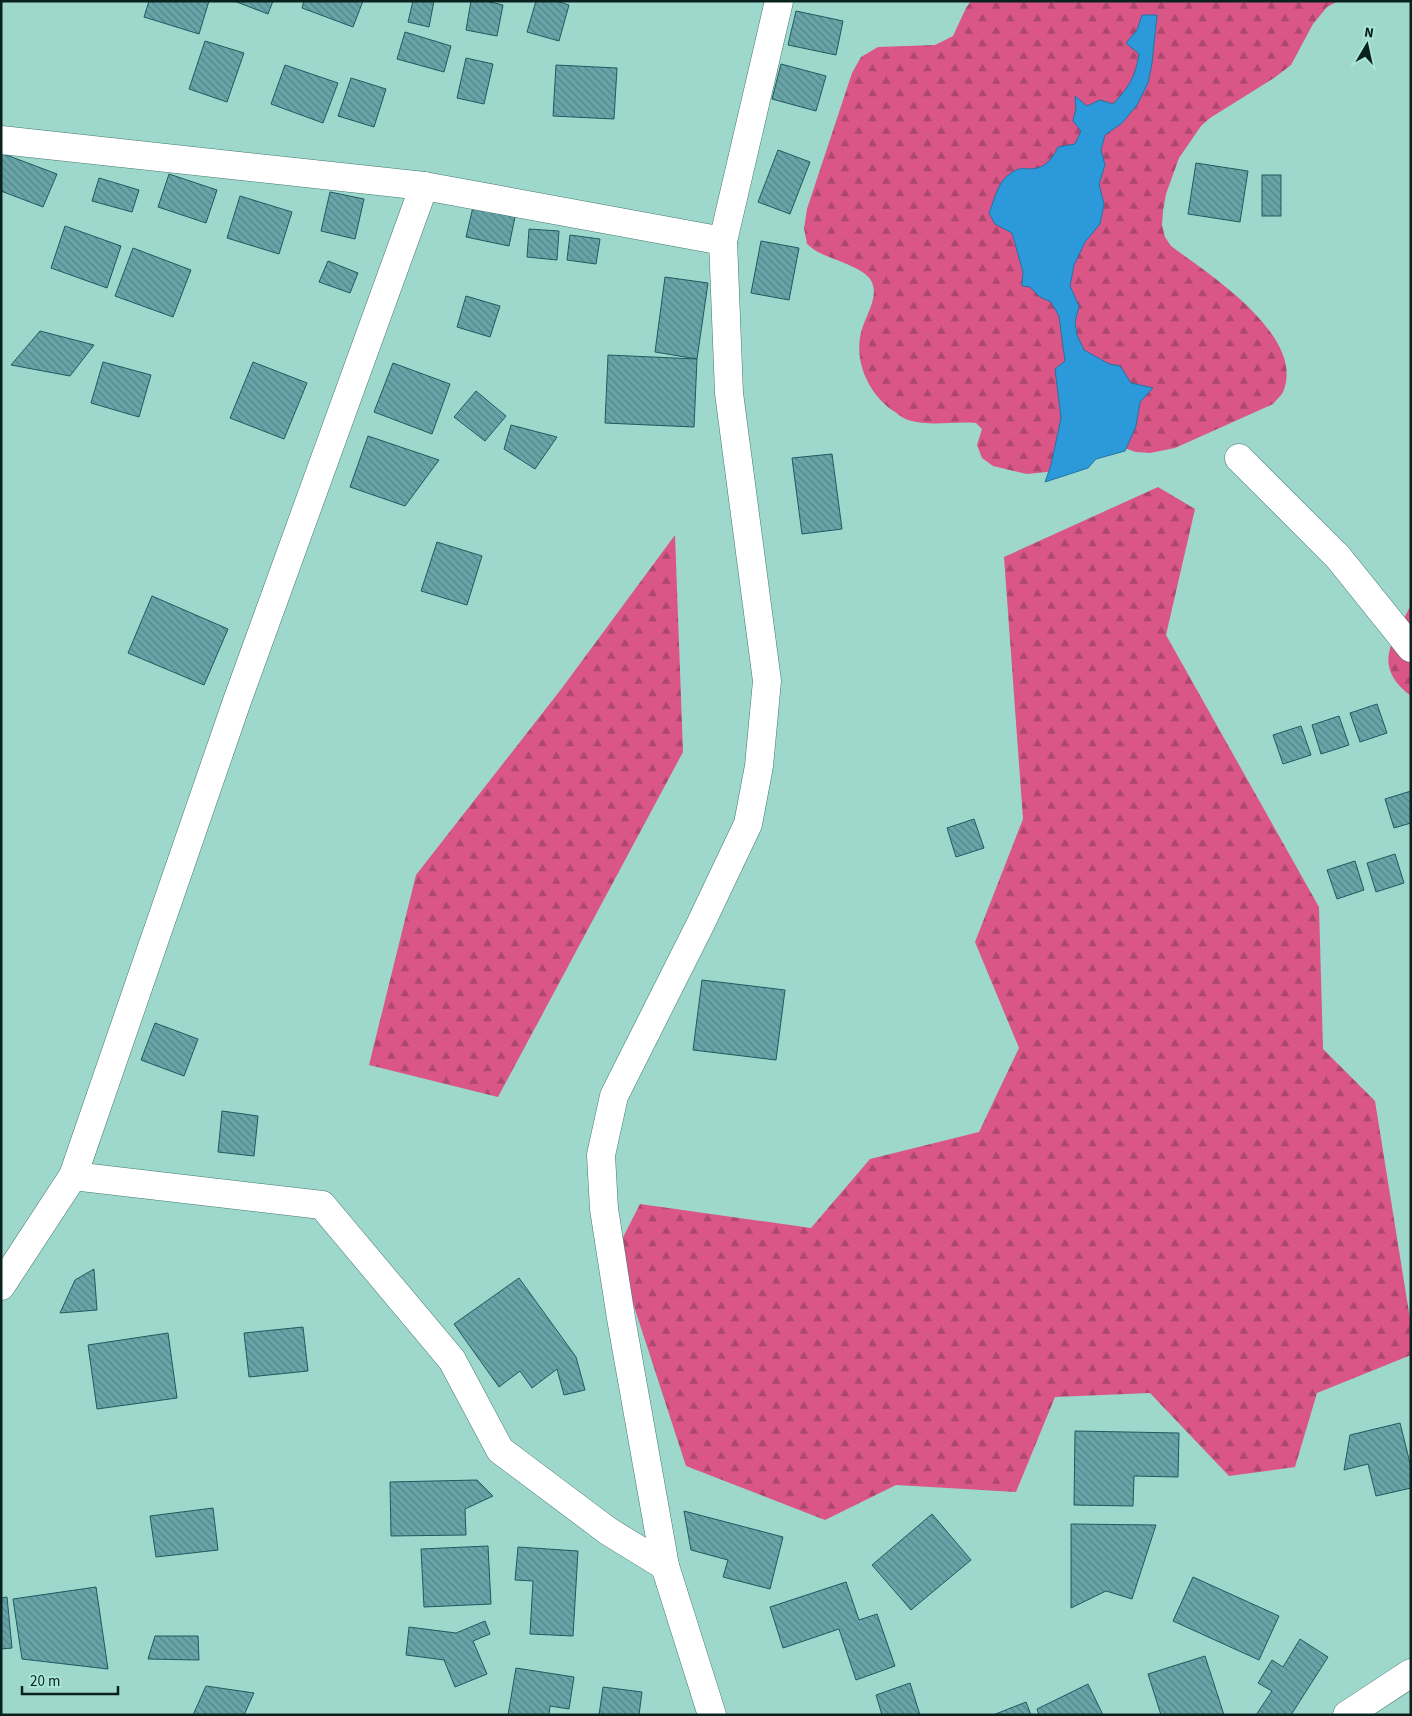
<svg xmlns="http://www.w3.org/2000/svg" width="1412" height="1716" font-family="'Source Sans 3',sans-serif">
<style>
.forest{fill:url(#forest-firs)}
.water{fill:#2c99db;stroke:#2275a2}
.building{fill:url(#building-back-hatch);stroke:#1d5b5f}
.lines{fill:none;stroke-linecap:round;stroke-linejoin:round}
.minor-casing{stroke:#40786e;stroke-width:29}
.minor{stroke:#fff;stroke-width:28}
</style>
<defs>
<pattern id="forest-firs" width="22" height="20" patternUnits="userSpaceOnUse" patternTransform="scale(1.25)"><rect width="22" height="20" fill="#d95686"/><path d="M5 1l3.5 6h-7zM16 11l3.5 6h-7z" fill="#ae476d"/></pattern>
<pattern id="building-back-hatch" width="6" height="6" patternUnits="userSpaceOnUse" patternTransform="scale(1.25)"><rect width="6" height="6" fill="#68a4a8"/><path d="M-1 5l2 2M0 0l6 6M5-1l2 2" fill="none" stroke="#548588"/></pattern>
</defs>
<rect width="100%" height="100%" fill="#9ed8cc"/>
<g class="forest">
<path d="M971,1H1338L1327,7L1313,24L1291,65L1274,78L1210,118L1201,126L1179,158L1166,194L1163,211L1162,225L1165,237L1171,246C1207,273 1307,336 1283,392C1281,396 1276,400 1273,404L1175,448L1150,453L1136,452L1118,446L1086,357L1069,317L1062,277L1093,117L1050,283L1082,363L1057,471L1027,474L993,466L982,458L977,445L982,429L976,423C951,421 932,427 908,420C902,418 897,413 892,410C866,391 852,356 863,326C868,312 880,293 870,279C863,268 832,259 820,253C815,251 811,247 807,244L804,228L807,209L852,73L861,57L878,47L935,45L953,36L966,8Z"/>
<path d="M1158,487L1195,509L1166,635L1319,907L1323,1049L1375,1101L1411,1325V1355L1317,1393L1295,1467L1229,1476L1150,1393L1055,1397L1016,1492L896,1485L825,1520L686,1466L616,1251L640,1204L811,1228L870,1159L979,1132L1019,1048L975,942L1023,819L1004,557Z"/>
<path d="M675,535L683,752L498,1097L369,1065L416,875L562,688Z"/>
<path d="M1411,605V696C1371,665 1393,641 1411,605Z"/>
</g>
<path class="water" d="M1142,15H1157L1152,63L1148,83L1137,105L1122,123L1105,135L1101,150L1105,165L1099,184L1104,204L1100,224L1085,242L1074,265L1070,286L1079,306L1075,322L1077,335L1084,350L1109,364L1120,366L1131,383L1153,388L1140,402L1136,426L1125,451L1096,459L1088,468L1045,482L1051,465L1061,418L1055,369L1065,361L1059,316L1051,302L1040,297L1030,287L1022,286L1023,272L1012,233L995,224L989,213C995,199 997,182 1011,173C1022,165 1027,171 1037,168C1047,166 1054,156 1058,147L1075,144L1081,131L1073,121L1076,108L1075,96L1087,106L1100,100L1113,104C1129,87 1135,78 1139,54L1126,43L1137,30Z"/>
<g class="building">
<path d="M149,1H209L199,34L144,17Z"/>
<path d="M234,1H273L268,14Z"/>
<path d="M304,1H363L353,27L302,8Z"/>
<path d="M413,1H434L429,27L408,22Z"/>
<path d="M471,1H486L503,5L497,36L466,30Z"/>
<path d="M536,1H556L569,5L559,41L527,32Z"/>
<path d="M796,11L843,21L836,55L788,45Z"/>
<path d="M405,32L451,46L444,72L397,59Z"/>
<path d="M205,41L244,53L227,102L189,89Z"/>
<path d="M466,58L493,64L484,104L457,98Z"/>
<path d="M781,64L826,76L816,111L772,99Z"/>
<path d="M285,65L338,83L323,123L271,104Z"/>
<path d="M556,65L617,68L614,119L553,116Z"/>
<path d="M351,78L386,89L374,127L338,116Z"/>
<path d="M778,150L810,162L790,214L758,202Z"/>
<path d="M1,153L57,174L43,207L1,191Z"/>
<path d="M1196,163L1248,171L1240,222L1188,214Z"/>
<path d="M169,174L217,190L206,223L158,207Z"/>
<rect x="1262" y="175" width="19" height="41"/>
<path d="M99,178L139,190L132,212L92,201Z"/>
<path d="M330,192L364,199L355,239L321,231Z"/>
<path d="M240,196L292,212L279,254L227,238Z"/>
<path d="M473,207L515,217L509,246L466,237Z"/>
<path d="M65,226L121,246L107,288L51,268Z"/>
<path d="M529,229L559,231L557,260L527,257Z"/>
<path d="M570,235L600,239L596,264L567,260Z"/>
<path d="M761,241L799,248L789,300L751,293Z"/>
<path d="M133,248L191,270L173,317L115,296Z"/>
<path d="M328,261L358,273L350,293L319,282Z"/>
<path d="M665,277L708,283L697,359L655,352Z"/>
<path d="M466,296L500,306L490,337L457,327Z"/>
<path d="M40,331L94,345L70,376L11,365Z"/>
<path d="M608,355L697,359L694,427L605,423Z"/>
<path d="M103,362L151,375L139,417L91,403Z"/>
<path d="M253,362L307,383L284,439L230,418Z"/>
<path d="M393,363L450,384L432,434L374,412Z"/>
<path d="M476,391L506,416L485,441L454,417Z"/>
<path d="M511,425L557,437L535,469L504,449Z"/>
<path d="M368,436L439,460L405,506L350,487Z"/>
<path d="M832,454L842,529L802,534L792,458Z"/>
<path d="M437,542L482,556L467,605L421,591Z"/>
<path d="M152,596L228,629L204,685L128,653Z"/>
<path d="M1377,704L1387,733L1360,742L1350,713Z"/>
<path d="M1339,716L1349,745L1321,754L1312,725Z"/>
<path d="M1301,726L1311,755L1283,764L1273,735Z"/>
<path d="M1411,791V823L1394,828L1385,799Z"/>
<path d="M974,819L984,848L956,857L947,828Z"/>
<path d="M1395,854L1404,883L1376,892L1367,863Z"/>
<path d="M1355,861L1364,890L1337,899L1327,870Z"/>
<path d="M702,980L785,990L776,1060L693,1050Z"/>
<path d="M155,1023L198,1039L184,1076L141,1060Z"/>
<path d="M222,1111L258,1116L254,1156L218,1152Z"/>
<path d="M94,1269L97,1310L60,1313L75,1280Z"/>
<path d="M519,1278L576,1357L585,1390L564,1395L557,1369L532,1388L520,1371L499,1387L454,1324Z"/>
<path d="M303,1327L308,1371L249,1377L244,1333Z"/>
<path d="M168,1333L177,1398L97,1409L88,1345Z"/>
<path d="M1400,1423L1411,1467V1488L1376,1496L1368,1464L1344,1470L1350,1435Z"/>
<path d="M1075,1431L1179,1433L1178,1477L1134,1476L1133,1506L1074,1505Z"/>
<path d="M477,1480L493,1496L465,1509L466,1535L391,1536L390,1482Z"/>
<path d="M213,1508L218,1550L156,1557L150,1516Z"/>
<path d="M684,1511L783,1537L770,1589L723,1577L728,1560L691,1550Z"/>
<path d="M932,1514L971,1560L911,1610L872,1565Z"/>
<path d="M1071,1524L1156,1525L1132,1599L1106,1591L1071,1608Z"/>
<path d="M488,1546L491,1604L424,1607L421,1549Z"/>
<path d="M518,1547L578,1551L573,1636L530,1634L533,1581L515,1580Z"/>
<path d="M1193,1577L1279,1616L1259,1660L1173,1621Z"/>
<path d="M846,1582L859,1620L877,1614L895,1666L856,1680L839,1629L783,1648L770,1607Z"/>
<path d="M96,1587L108,1669L22,1659L13,1599Z"/>
<path d="M7,1597L12,1648L1,1649V1598Z"/>
<path d="M485,1621L490,1634L473,1641L487,1674L455,1687L444,1660L406,1655L409,1627L456,1633Z"/>
<path d="M155,1636H198L199,1660L148,1659Z"/>
<path d="M1300,1639L1328,1657L1291,1715H1256L1272,1691L1258,1683L1272,1660L1283,1667Z"/>
<path d="M1205,1656L1224,1715H1161L1148,1674Z"/>
<path d="M516,1668L574,1677L569,1709L550,1706L549,1715H508Z"/>
<path d="M910,1683L920,1715H882L876,1695Z"/>
<path d="M1088,1684L1103,1715H1039L1037,1709Z"/>
<path d="M206,1686L254,1693L244,1715H193Z"/>
<path d="M603,1687L642,1692L639,1715H599Z"/>
<path d="M1026,1702L1031,1715H993Z"/>
</g>
<g class="lines">
<defs>
<g id="minor">
<path d="M1,140L424,186L723,241"/>
<path d="M1239,458L1338,557L1411,648"/>
<path d="M73,1176L322,1205L452,1360L500,1450L608,1531L665,1566"/>
<path d="M1,1286L73,1176L237,701L424,186"/>
<path d="M712,1715L665,1566L621,1318L604,1209L601,1155L614,1096L701,923L748,824L759,766L767,681L729,393L723,241L779,1"/>
<path d="M1347,1715L1411,1673"/>
</g>
</defs>
<use href="#minor" class="minor-casing"/>
<use href="#minor" class="minor"/>
</g>
<rect width="1412" height="1716" fill="none" stroke="#0a221e" stroke-width="5"/>
<g transform="translate(1367 45) rotate(9)" stroke="#aae5d9" stroke-width="4" paint-order="stroke">
<path d="M0-4L9 19L0 12L-9 19Z" fill="#0a221e"/>
<text y="-8" font-size="14" font-weight="bold" text-anchor="middle" fill="#0a221e">N</text>
</g>
<path d="M22 1686v8h96v-8" fill="none" stroke="#0a221e" stroke-width="2.5"/>
<text x="30" y="1686" font-size="15" fill="#0a221e" stroke="#aae5d9" stroke-width="4" paint-order="stroke">20 m</text>
</svg>
